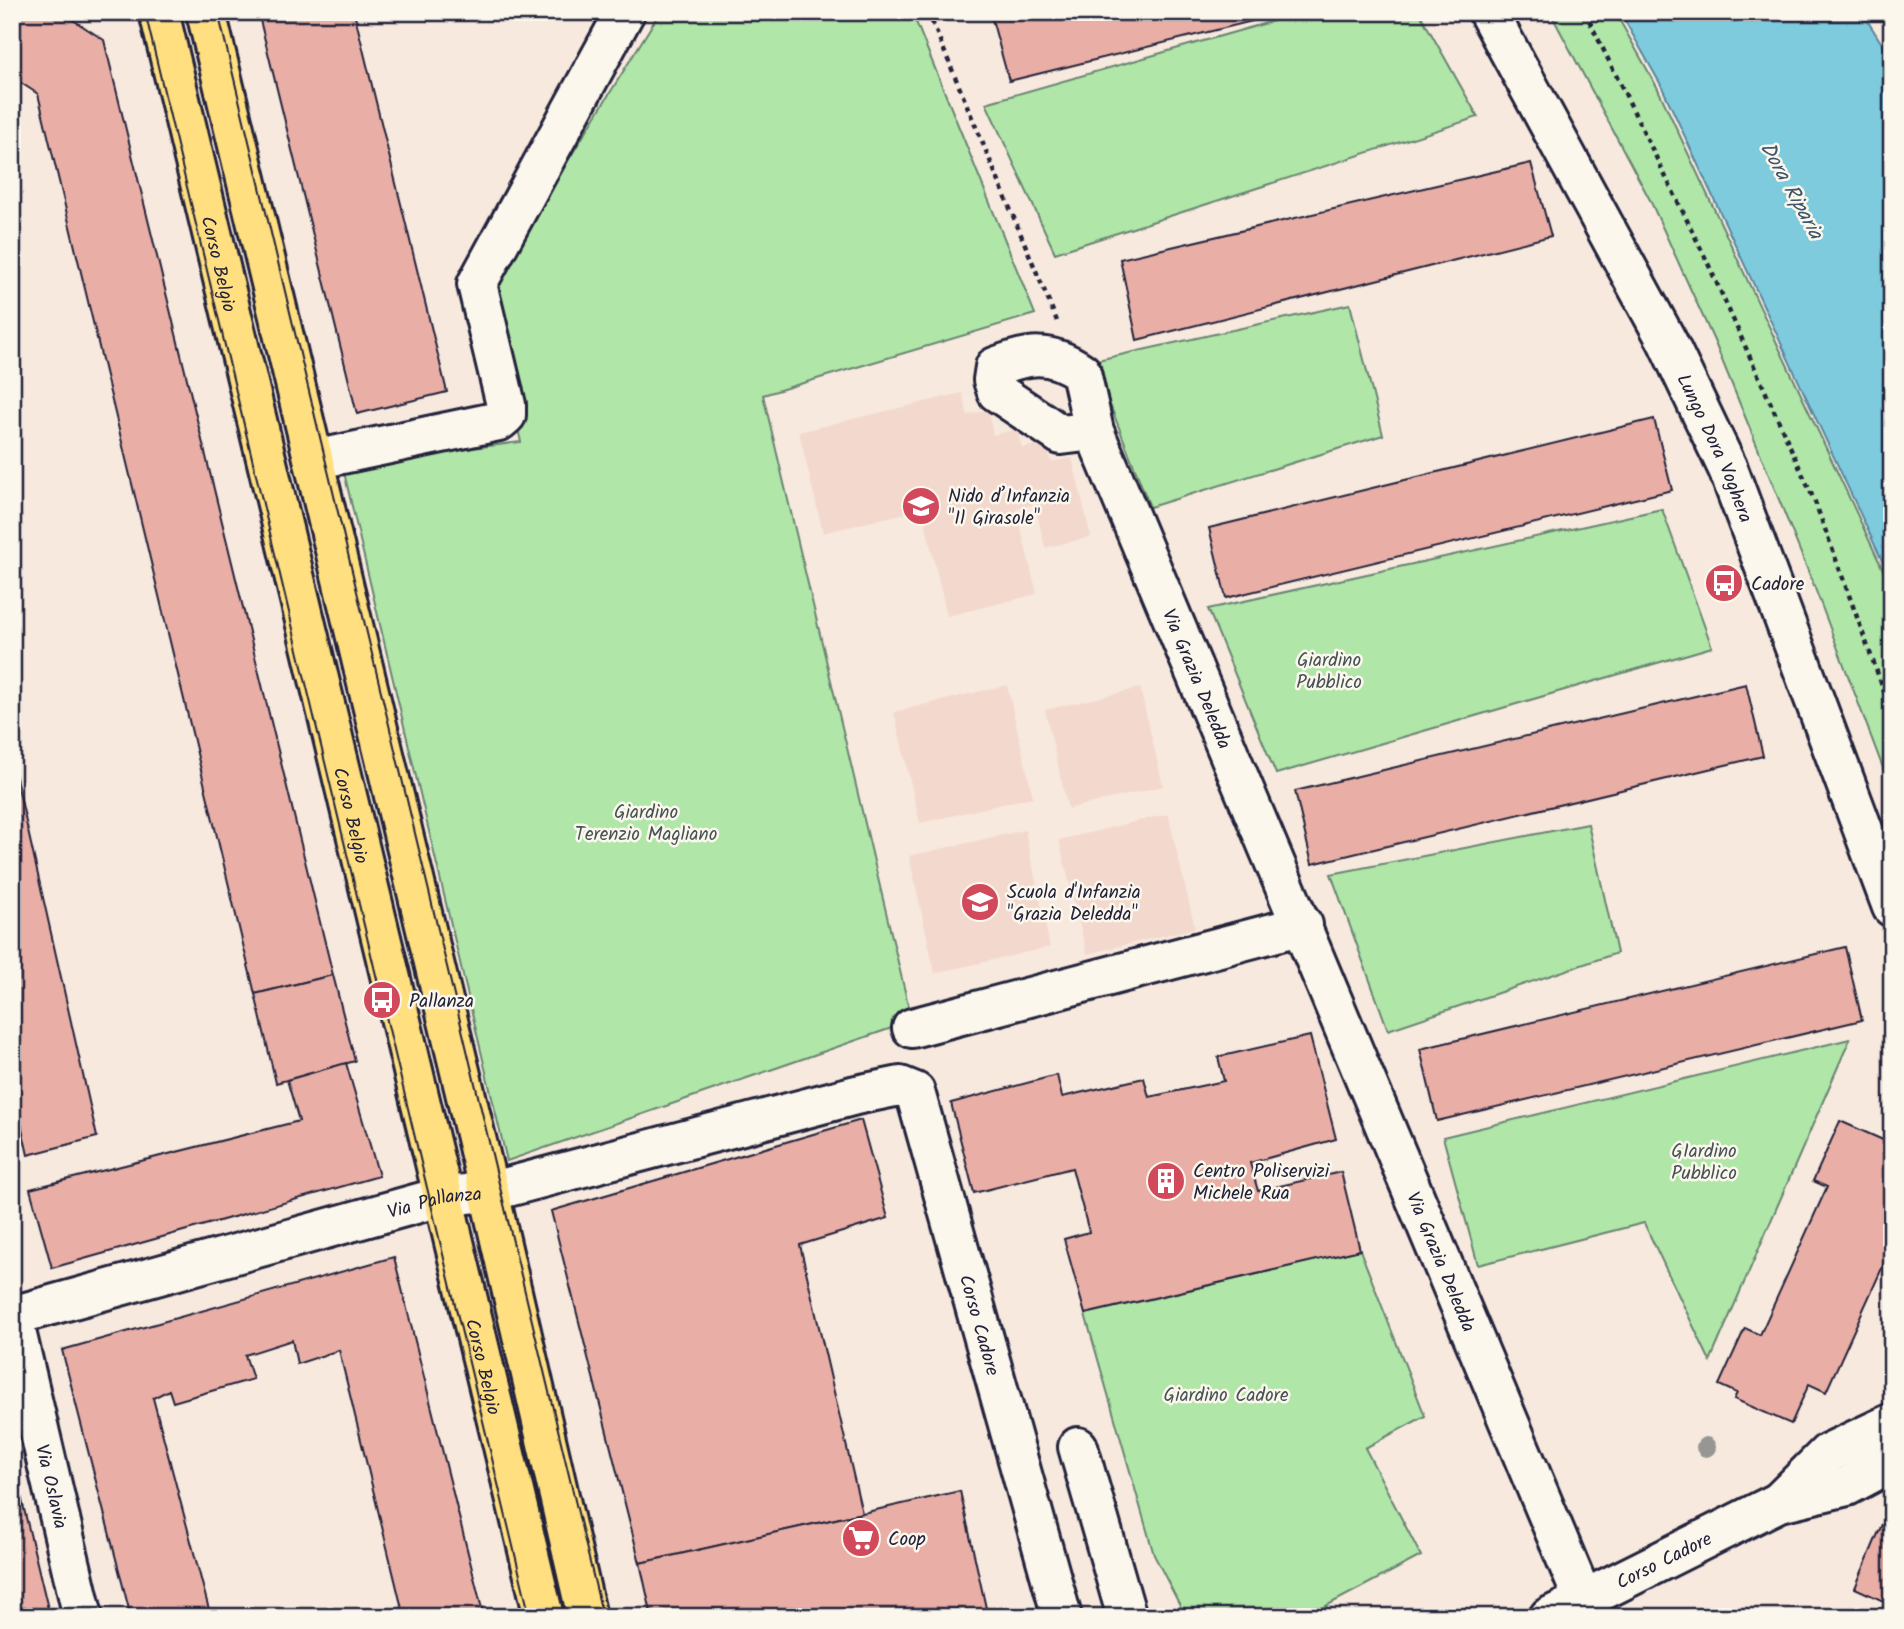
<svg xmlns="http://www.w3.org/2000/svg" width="1904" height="1629" font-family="Kalam,sans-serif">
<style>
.built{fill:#f3d8cd}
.green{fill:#b0e6a8;stroke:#698472;stroke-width:2}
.water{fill:#7fcbde;stroke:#5a879d;stroke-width:2}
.building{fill:#e9afa6;stroke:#22223b;stroke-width:2}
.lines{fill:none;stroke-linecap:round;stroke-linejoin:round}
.minor-casing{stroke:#22223b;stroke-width:44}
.major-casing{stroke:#22223b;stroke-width:44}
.path{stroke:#22223b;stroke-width:4.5;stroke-dasharray:5 5;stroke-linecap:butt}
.minor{stroke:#fbf7ec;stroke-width:38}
.major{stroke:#ffdf80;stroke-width:38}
.tram{stroke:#22223b;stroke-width:2}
.tree{fill:#969693}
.labels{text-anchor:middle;stroke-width:5;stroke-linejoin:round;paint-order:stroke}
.street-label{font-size:19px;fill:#22223b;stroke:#fbf7ec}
.poi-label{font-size:19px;fill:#22223b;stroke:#fbf7ec;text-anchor:start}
.park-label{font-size:19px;fill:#465356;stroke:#fbf7ec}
.water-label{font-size:21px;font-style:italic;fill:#3e556c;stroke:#fbf7ec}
</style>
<rect width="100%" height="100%" fill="#f7e9de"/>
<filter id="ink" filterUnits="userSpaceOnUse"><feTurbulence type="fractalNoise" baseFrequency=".0143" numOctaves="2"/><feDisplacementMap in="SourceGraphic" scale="14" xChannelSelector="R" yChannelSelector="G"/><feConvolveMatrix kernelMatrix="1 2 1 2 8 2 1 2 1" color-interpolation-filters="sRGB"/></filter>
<g filter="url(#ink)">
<g class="built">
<path d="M962,393L968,415L988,410L993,435L1017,429L1022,448L1046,443L1051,462L1072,458L1091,537L1045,548L1035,504L1016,509L1037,594L947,616L922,509L823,533L799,432Z"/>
<path d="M1007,685L1033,797L920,823L894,712Z"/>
<path d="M1140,688L1163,786L1068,809L1045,710Z"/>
<path d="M1168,814L1195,928L1087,954L1059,840Z"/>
<path d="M1025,830L1050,947L935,973L909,856Z"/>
</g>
<g class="green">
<path d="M660,12H912L1035,314L763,395L912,1021L507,1161L342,464L521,442L486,293Z"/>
<path d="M1305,12H1419L1478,117L1055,253L986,103Z"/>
<path d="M1550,12H1615L1657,87L1892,589V792L1813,583L1715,343L1650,200Z"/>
<path d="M1350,304L1383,435L1150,507L1093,361Z"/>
<path d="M1662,509L1712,647L1276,774L1208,609Z"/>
<path d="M1588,824L1617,953L1388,1030L1331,874Z"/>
<path d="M1850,1039L1710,1361L1644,1223L1478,1265L1443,1137Z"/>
<path d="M1360,1250L1425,1416L1365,1448L1421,1556L1305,1617H1186L1154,1555L1085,1314Z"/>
</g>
<path class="water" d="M1620,12H1862L1892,60V582L1661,85Z"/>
<g class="building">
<path d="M12,12H61L104,40L333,975L255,994L38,94L12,77Z"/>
<path d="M258,12H354L447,392L357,414Z"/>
<path d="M990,12H1289L1009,81Z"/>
<path d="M1531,163L1551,236L1137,340L1120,259Z"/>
<path d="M1654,419L1672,490L1226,598L1209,528Z"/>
<path d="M1746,684L1763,756L1312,864L1295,791Z"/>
<path d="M12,760L97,1137L28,1155L12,1084Z"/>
<path d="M1845,947L1862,1020L1437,1121L1420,1049Z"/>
<path d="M333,975L355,1061L276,1083L255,994Z"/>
<path d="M1310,1036L1336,1139L1250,1163L1258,1191L1341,1172L1360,1250L1085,1314L1064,1239L1089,1232L1072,1168L974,1193L951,1103L1057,1075L1062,1097L1144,1078L1149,1097L1224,1081L1218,1057Z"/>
<path d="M346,1063L379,1176L52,1268L30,1189L299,1121L287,1080Z"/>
<path d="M861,1120L888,1218L800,1245L862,1513L640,1563L551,1211Z"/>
<path d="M1840,1121L1892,1144V1246L1826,1392L1809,1384L1791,1424L1734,1399L1737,1393L1719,1385L1745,1328L1760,1335L1827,1187L1813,1181Z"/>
<path d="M394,1257L484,1617H404L339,1350L297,1364L292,1340L245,1355L253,1379L173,1402L169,1390L153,1398L211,1617H131L62,1350Z"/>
<path d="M12,1459L50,1617H12Z"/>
<path d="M960,1491L988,1617H652L640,1563Z"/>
<path d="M1885,1517L1892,1520V1605L1855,1588Z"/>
</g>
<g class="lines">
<defs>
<g id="minor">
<path id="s1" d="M1488,12L1667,341L1728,469L1892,907"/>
<path id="s2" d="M1094,431L1061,435L997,392L993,380L995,367C1028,354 1050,350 1081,372L1094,431L1583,1599"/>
<path d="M314,460L499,421L506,415V405L477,284L625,12"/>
<path d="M912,1028L1303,925"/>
<path id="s3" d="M12,1314L83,1617"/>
<path id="s4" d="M12,1316L444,1196L489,1192L856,1095L900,1086L915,1092L1062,1617"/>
<path d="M1078,1447L1127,1617"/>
<path d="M1779,1502L1828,1453L1892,1423"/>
<path id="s5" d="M1549,1617L1779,1502L1847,1486L1892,1462"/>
</g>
<g id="major">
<path id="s6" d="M159,12L544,1617"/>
<path d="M206,12L489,1192L587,1617"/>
</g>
</defs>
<use href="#minor" class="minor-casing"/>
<use href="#major" class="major-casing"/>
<g class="path">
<path d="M928,12L1057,321"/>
<path d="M1585,12L1706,259L1815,502L1892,713"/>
</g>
<use href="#minor" class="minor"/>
<use href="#major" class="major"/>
<g class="tram">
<path d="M145,12L530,1617"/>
<path d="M218,12L603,1617"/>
</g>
</g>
<circle class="tree" cx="1706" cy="1447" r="10"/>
</g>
<defs>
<symbol id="school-disc" viewBox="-11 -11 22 22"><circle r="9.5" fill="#d1495b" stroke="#fbf7ec"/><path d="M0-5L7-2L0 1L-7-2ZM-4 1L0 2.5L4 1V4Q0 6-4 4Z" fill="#fff"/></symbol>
<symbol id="bus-disc" viewBox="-11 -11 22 22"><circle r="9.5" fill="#d1495b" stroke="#fbf7ec"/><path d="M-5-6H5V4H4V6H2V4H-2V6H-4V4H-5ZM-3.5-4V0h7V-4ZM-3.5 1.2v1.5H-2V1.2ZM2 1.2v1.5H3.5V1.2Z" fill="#fff"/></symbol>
<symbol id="building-disc" viewBox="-11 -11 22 22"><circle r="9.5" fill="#d1495b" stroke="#fbf7ec"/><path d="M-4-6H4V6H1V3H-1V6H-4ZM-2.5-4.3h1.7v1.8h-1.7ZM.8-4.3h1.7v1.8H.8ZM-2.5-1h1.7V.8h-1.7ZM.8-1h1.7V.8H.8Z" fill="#fff"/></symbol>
<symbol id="supermarket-disc" viewBox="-11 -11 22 22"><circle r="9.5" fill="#d1495b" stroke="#fbf7ec"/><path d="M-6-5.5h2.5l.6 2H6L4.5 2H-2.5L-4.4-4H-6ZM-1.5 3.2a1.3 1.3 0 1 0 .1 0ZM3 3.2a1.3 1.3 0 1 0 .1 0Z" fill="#fff"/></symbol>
</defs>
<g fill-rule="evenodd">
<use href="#school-disc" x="899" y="484" width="44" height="44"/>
<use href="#bus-disc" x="1702" y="561" width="44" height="44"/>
<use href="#school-disc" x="958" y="880" width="44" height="44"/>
<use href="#bus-disc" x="360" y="978" width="44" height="44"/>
<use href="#building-disc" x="1144" y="1159" width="44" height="44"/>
<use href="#supermarket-disc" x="839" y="1516" width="44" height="44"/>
</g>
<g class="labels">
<g class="street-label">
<text dy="7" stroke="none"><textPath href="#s6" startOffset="259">Corso Belgio</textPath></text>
<text dy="7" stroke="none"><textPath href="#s1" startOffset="492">Lungo Dora Voghera</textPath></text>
<text dy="7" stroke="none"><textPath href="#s2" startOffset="556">Via Grazia Deledda</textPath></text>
<text dy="7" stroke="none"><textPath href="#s6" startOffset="826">Corso Belgio</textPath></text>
<text dy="7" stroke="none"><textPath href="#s4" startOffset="438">Via Pallanza</textPath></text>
<text dy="7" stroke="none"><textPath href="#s2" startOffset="1188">Via Grazia Deledda</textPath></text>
<text dy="7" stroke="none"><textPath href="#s4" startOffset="1176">Corso Cadore</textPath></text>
<text dy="7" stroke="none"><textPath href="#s6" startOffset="1393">Corso Belgio</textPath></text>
<text dy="7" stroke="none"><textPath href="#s3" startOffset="177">Via Oslavia</textPath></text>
<text dy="7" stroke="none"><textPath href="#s5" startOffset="128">Corso Cadore</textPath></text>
</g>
<g class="poi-label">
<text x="948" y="502">Nido d’Infanzia<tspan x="948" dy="22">"Il Girasole"</tspan></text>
<text x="1751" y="590">Cadore</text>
<text x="1007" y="898">Scuola d'Infanzia<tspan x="1007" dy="22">"Grazia Deledda"</tspan></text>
<text x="409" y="1007">Pallanza</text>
<text x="1193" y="1177">Centro Poliservizi<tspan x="1193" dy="22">Michele Rua</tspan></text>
<text x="888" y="1545">Coop</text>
</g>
<g class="park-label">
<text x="1329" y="666">Giardino<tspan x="1329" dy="22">Pubblico</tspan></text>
<text x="646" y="818">Giardino<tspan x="646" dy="22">Terenzio Magliano</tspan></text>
<text x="1704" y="1157">GIardino<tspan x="1704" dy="22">Pubblico</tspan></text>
<text x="1226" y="1401">Giardino Cadore</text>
</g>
<g class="water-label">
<text transform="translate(1792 190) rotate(61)" y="7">Dora Riparia</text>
</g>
</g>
<rect width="1904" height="1629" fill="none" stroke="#fbf7ec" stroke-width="42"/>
<rect x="21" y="21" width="1862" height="1587" fill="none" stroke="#22223b" stroke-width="2.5" filter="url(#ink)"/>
</svg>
